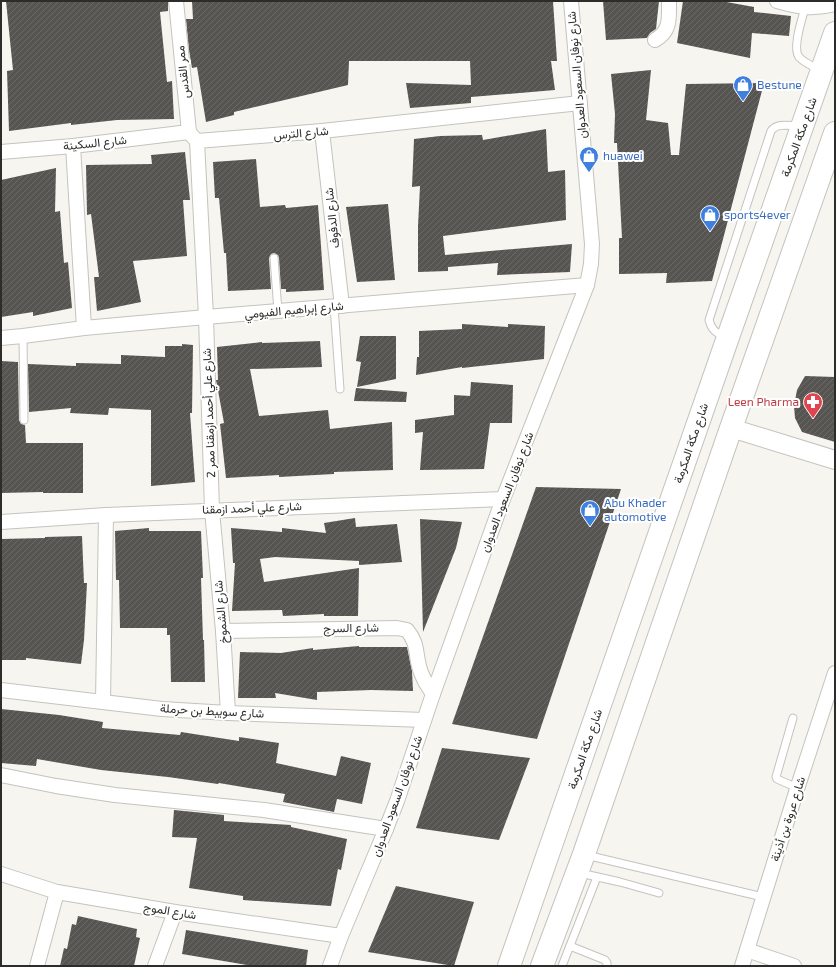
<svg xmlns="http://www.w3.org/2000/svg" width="836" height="967" font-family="'Exo 2',Vazirmatn,sans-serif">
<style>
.building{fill:url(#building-hatch)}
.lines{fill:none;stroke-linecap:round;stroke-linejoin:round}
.service-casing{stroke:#c5c3be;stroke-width:9}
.minor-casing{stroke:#c5c3be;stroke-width:16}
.tertiary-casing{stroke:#c5c3be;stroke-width:20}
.primary-casing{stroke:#c5c3be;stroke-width:24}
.service{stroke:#fff;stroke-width:7}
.minor{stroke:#fff;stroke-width:14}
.tertiary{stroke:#fff;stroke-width:18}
.primary{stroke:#fff;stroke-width:22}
.labels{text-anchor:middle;stroke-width:4;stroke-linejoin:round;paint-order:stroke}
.street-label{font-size:12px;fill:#2c2c2a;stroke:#fff}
.shop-label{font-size:12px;fill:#366cbe;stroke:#fff;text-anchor:start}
.health-label{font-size:12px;fill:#be3a42;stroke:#fff;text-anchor:end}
</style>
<defs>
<pattern id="building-hatch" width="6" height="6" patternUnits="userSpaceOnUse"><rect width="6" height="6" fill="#575551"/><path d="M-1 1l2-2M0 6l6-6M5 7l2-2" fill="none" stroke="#6c6a67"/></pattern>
</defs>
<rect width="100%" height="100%" fill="#f7f5f0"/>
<g class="building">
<path d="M6,1H168V11L160,12L167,82L172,81L174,119L117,120L71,125V123L9,131L7,71L13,70Z"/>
<path d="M192,1H553L557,61H551L555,90L471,97V103L410,108L406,83L471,85L470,61H349L348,85L234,112V115L206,122L197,67L192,68L189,50L186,19H193Z"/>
<path d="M603,1H659L656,29L650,33L647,38L606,40Z"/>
<path d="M683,1H721L754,7V12L791,16L789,36L752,33L750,58L677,43Z"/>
<path d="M651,70L646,120L668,123L671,155H679L686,84L764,83L712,281L666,283L667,273L619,274V238H622L617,143H614L615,114L611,74Z"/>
<path d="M546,129L548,172L565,170L566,220L443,236L445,255L572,244L570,272L497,275L498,263L448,267V271L418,272V226L420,186L412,187L414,139L440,136L482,135L483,140Z"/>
<path d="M185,152L190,200H183L187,256L133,261L141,302L97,311L94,277H99L91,214L87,215L86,165L152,164L151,155Z"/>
<path d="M256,159L260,207L285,205L286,208L318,205L321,246L324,290L286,292V289H281L279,258L278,255L274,253L271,254L269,258L271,289L228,291L226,253H224L219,198H215L213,162Z"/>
<path d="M56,168L55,212L60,211L64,263L68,262L72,308L33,316V312L1,317V180Z"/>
<path d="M388,204L395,280L357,282L346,207Z"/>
<path d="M462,324L508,327V324L545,326L544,359L462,368V367L416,375L417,357H419V331L462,329Z"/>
<path d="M360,336H396V379L357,387L361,362L356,361Z"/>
<path d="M320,341L322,367L250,369L259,416L328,410L330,429L392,422L393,470L334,472V474L279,477V475L226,478L220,424L224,423L217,385L216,380H218L217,347L262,342V343Z"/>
<path d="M182,344L193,345L192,413H190L195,482L151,486V410L109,408L108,415L70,413L71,408L29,412L28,364L76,366V363L121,364V355L165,357V346H182Z"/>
<path d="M1,361L18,362L19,420L21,424L25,425L26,443H83V493H43V492L1,493Z"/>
<path d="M805,376L835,377V442L802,432L795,418L794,406L797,390Z"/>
<path d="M471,382L513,385L512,423H490L484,469L420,470L423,432L415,433V420L454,415V395L470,396Z"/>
<path d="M356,388L407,392L406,402L354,401Z"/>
<path d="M536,487L621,489L537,739L452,724Z"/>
<path d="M355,518L356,527L397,524L402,562L359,565V561L275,557L260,559L264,582L359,568L358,616H324V614L283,616L282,610L232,611L235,563H233L231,528L282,532V528L326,533L324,523Z"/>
<path d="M420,519L462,522L456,548L423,632Z"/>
<path d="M149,528V531H201L203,578H201L203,640H204L205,682H171L170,635H167V628H120L119,580H116L115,531Z"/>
<path d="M82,536L84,583H87L84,640L81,664L26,658V660H1V539L45,538V537Z"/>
<path d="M359,646V647H407L412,671L413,691L371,690L317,692V700L275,693L276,698H238L240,652L281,653L313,648V650Z"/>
<path d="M1,709L59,715L103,722L102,728L180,735L181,732L239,741V737L279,743L276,763L336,776L341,756L371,763L362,804L337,799L334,812L283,802L285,794L219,783L218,784L168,777L101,770L37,759L36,766L1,763Z"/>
<path d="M442,748L530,758L499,840L416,828Z"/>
<path d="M174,810L224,815V821L291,825V827L347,839L341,870L338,869L331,906L243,900V896L189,888L197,838L172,837Z"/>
<path d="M396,886L474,902L454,966L368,952Z"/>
<path d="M78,916L137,929L136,937L140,938L134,966H60L64,948L67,949L72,924L76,925Z"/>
<path d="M186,930L308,950L306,966H253L182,954Z"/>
</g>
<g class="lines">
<defs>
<g id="service">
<path d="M805,8C802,19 792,48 799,57C803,62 814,67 820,70"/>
<path d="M274,258L278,311"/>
<path d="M334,306L340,389"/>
<path d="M23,336L24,420"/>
<path d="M725,338C716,332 712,331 709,320L771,131C777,122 790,126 800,126"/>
<path d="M793,718L776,777L777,779L793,786H798"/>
<path d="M586,855L763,897"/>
<path d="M580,873L620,882L659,893"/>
<path d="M570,946L605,960L607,963V966"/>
<path d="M562,966L597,877"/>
</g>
<g id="minor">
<path d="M176,1L189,132L194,138"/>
<path d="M777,1C798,7 813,10 835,4"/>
<path d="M655,40C671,31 669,18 669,1"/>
<path d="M322,131L342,306"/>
<path d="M197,141L206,317L212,510L223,631L228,713"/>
<path d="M197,141L322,131L580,103"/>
<path d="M73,146L84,328"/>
<path d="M1,152L73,146L189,132"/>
<path d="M1,338L23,336L84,328L206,317L587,285"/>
<path d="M1,522L106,515L503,499"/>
<path d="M223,631L397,628L407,630C418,644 415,650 419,666C421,676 427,685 433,694"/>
<path d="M1,690L162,709L228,713L424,720"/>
<path d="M103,702L106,515"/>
<path d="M1,775L56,786L115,795L264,810L386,829"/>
<path d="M1,874L57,892L75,895L175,912L341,936"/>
<path d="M747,950L794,966"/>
<path d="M37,966L57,892"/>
<path d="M155,966L175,912"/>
<path d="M330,966L341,936L386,829L397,801L433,694L503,499L587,285L591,264L592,244L571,1"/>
<path d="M742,966L798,786L835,673"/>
</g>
<path id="tertiary" d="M731,428L835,460"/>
<g id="primary">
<path d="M509,966L727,340L835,33"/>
<path d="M542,966L584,854L731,428L835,133"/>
</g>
</defs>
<use href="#service" class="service-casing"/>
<use href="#minor" class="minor-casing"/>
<use href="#tertiary" class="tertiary-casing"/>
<use href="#primary" class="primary-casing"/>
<use href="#service" class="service"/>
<use href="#minor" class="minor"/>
<use href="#tertiary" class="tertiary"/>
<use href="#primary" class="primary"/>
</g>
<defs>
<symbol id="shop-pin" viewBox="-11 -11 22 30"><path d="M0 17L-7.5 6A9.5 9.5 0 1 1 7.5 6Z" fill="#3f7fe0" stroke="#fff"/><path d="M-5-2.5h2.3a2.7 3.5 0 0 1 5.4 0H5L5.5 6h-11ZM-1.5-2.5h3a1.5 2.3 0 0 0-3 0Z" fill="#fff"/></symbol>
<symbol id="pharmacy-pin" viewBox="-11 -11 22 30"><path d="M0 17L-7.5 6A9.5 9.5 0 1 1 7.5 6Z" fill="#e0444e" stroke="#fff"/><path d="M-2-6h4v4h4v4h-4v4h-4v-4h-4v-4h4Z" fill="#fff"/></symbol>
</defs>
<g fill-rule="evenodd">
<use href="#shop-pin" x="732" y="74" width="22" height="30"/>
<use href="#shop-pin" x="578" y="145" width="22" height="30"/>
<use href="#shop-pin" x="699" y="204" width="22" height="30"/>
<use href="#pharmacy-pin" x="802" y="391" width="22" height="30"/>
<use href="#shop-pin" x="579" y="499" width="22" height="30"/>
</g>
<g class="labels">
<g class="street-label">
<text transform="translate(183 72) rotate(-96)" y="4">ممر القدس</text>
<text transform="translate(577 75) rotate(-95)" y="4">شارع نوفان السعود العدوان</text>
<text transform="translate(301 133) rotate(-5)" y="4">شارع الترس</text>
<text transform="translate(799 137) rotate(-70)" y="4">شارع مكة المكرمة</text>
<text transform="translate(95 143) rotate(-6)" y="4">شارع السكينة</text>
<text transform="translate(332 218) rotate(-96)" y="4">شارع الدفوف</text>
<text transform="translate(294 310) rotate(-5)" y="4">شارع إبراهيم الفيومي</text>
<text transform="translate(209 413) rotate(-92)" y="4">شارع علي أحمد ازمقنا ممر 2</text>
<text transform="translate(691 443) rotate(-71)" y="4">شارع مكة المكرمة</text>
<text transform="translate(507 492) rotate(-69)" y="4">شارع نوفان السعود العدوان</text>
<text transform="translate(252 508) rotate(-2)" y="4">شارع علي أحمد ازمقنا</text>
<text transform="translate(221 612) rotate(-95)" y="4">شارع الشموخ</text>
<text transform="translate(351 628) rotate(-1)" y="4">شارع السرج</text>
<text transform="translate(212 711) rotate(3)" y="4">شارع سويبط بن حرملة</text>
<text transform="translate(585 749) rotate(-71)" y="4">شارع مكة المكرمة</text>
<text transform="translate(397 796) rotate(-70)" y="4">شارع نوفان السعود العدوان</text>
<text transform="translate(788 819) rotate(-72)" y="4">شارع عروة بن أذينة</text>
<text transform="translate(170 911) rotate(9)" y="4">شارع الموج</text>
</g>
<g class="shop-label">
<text x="757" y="89">Bestune</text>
<text x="603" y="160">huawei</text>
<text x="724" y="219">sports4ever</text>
<text x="604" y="507">Abu Khader<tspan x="604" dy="14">automotive</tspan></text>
</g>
<g class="health-label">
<text x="799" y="406">Leen Pharma</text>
</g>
</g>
<rect width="836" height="967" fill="none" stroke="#2c2c2a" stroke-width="4"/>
</svg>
